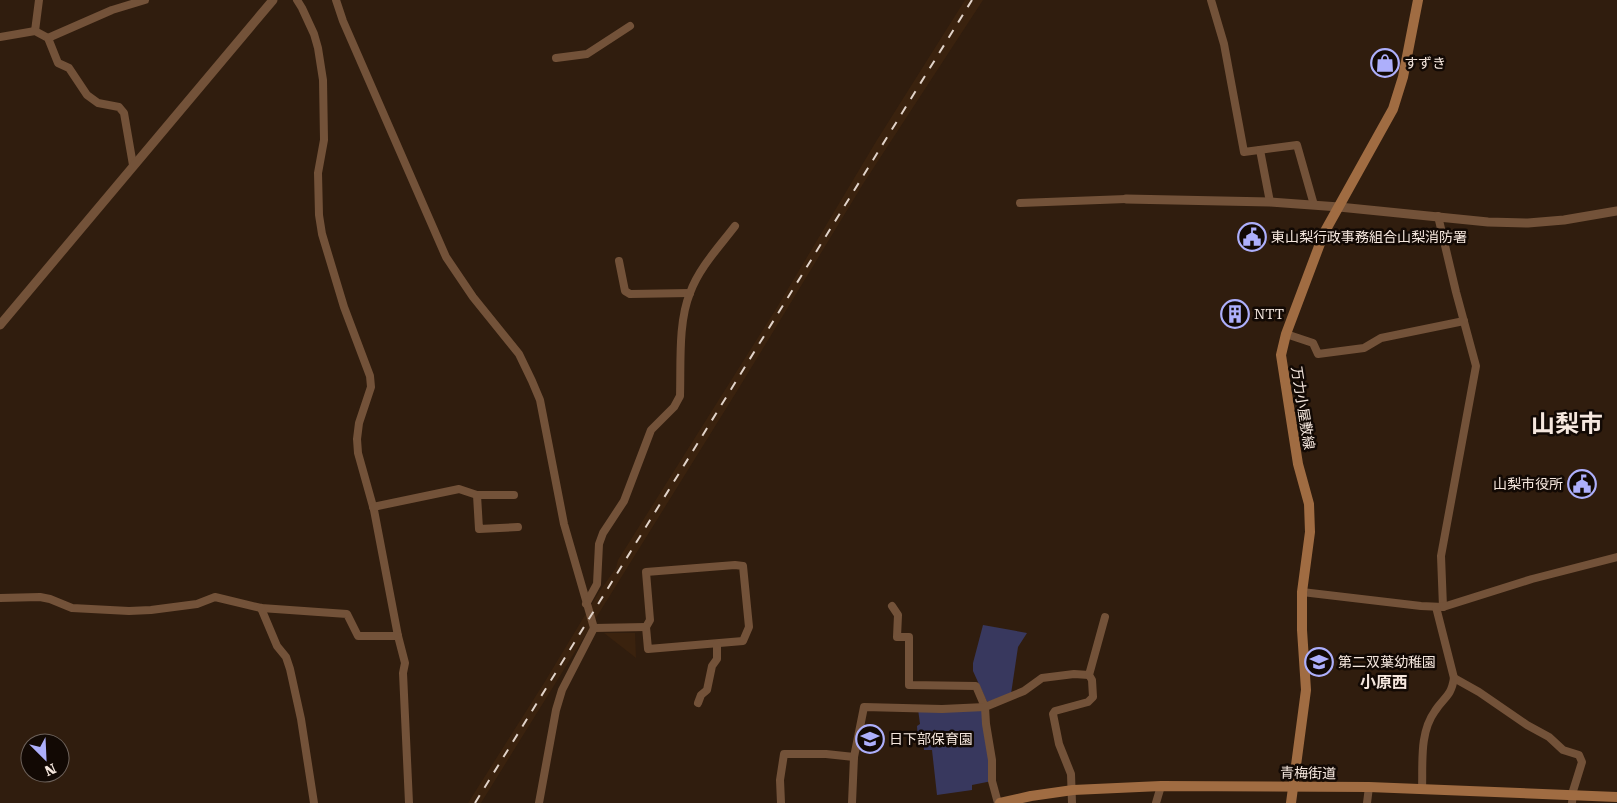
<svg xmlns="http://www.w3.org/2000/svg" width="1617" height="803" font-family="'Roboto Serif','Noto Sans JP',serif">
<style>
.built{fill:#3a220e}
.green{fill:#38385e}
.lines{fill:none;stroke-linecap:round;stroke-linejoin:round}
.minor{stroke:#735239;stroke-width:8}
.tertiary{stroke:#735239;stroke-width:9}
.secondary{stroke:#a06c42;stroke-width:10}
.rail{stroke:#e1d3c9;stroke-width:2;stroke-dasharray:9 9;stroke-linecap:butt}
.labels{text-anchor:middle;stroke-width:5;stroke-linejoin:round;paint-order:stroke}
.poi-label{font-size:14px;fill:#f5e7de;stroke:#120904;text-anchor:start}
.street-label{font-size:14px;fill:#f5e7de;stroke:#120904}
.quarter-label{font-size:16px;font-weight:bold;fill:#f5e7de;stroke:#120904}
.town-label{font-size:24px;font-weight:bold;fill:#f5e7de;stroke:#120904}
</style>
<rect width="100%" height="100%" fill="#301d0e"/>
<g class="built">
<path d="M965,0H983L863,184L737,391L481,803H468L544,683L599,592L616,568L618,560L776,309L877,140Z"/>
<path d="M604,633H635L636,658Z"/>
</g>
<g class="green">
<path d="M983,625L1027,633L1018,647L1011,694L987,702L973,671V663Z"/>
<path d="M982,705L992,781L972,785V790L937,795L932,750H924L923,740H918L917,726L920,724L918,709Z"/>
</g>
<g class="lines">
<g class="minor">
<path d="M297,0L302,8L314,34L318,48L323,80L324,140L318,173L319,215L322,234L344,307L370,376L371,387L359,423L357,439L358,453L374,510L398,636L405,663L403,673L409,803"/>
<path d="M336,0L343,21L446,257L473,297L519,354L532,381L540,400L564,524L594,628"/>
<path d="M1211,0L1224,44L1244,152L1297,145L1314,205"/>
<path d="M35,31L39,0"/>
<path d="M0,37L35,31L48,38L58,63L69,68L87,95L98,103L119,107L124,113L133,165"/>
<path d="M48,38L112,10L145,0"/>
<path d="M556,58L587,54L630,26"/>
<path d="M1260,150L1270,202"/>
<path d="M1020,203L1126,199"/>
<path d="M1438,216L1456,292L1476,366L1441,556L1443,607"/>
<path d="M619,261L625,291L630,294L690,293"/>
<path d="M1286,334L1313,343L1318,354L1364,348L1381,338L1464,321"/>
<path d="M477,495L479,529L518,527"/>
<path d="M373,507L459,489L477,495H514"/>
<path d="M735,565L743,566L749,627L743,641L648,649L646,627L650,620L646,572Z"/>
<path d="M1302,592L1421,606L1443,607L1532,579L1617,557"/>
<path d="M0,598L40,597L50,599L72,608L129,611L151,610L197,604L215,597L261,608L347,614L358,636H398"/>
<path d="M586,604L597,584L599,544L603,533L624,501L651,430L674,407L680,396C681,364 678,322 690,293C699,268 719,247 735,226"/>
<path d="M892,606L898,615L897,637H909V685L976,686L985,707L986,724L992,760V781L998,803"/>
<path d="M261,608L277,646L286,657L290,669L301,719L314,803"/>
<path d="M594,628L646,627"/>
<path d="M1454,678L1479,692L1527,725L1549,737L1563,750L1579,755L1582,762L1573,791L1572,803"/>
<path d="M698,703L701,695L707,690L712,666L717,659V644"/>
<path d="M1422,790C1423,764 1419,733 1435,711C1444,697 1451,697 1454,678L1436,607"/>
<path d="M539,803L556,710L562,690L594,628"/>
<path d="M781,803L780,780L784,754H826L854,757"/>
<path d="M852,803L854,757L864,707L942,709L985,707L1024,691L1042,678L1074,674L1089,675"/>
<path d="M1072,803L1071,774L1059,744L1053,714L1055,711L1088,702L1093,697L1092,680L1089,675L1105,617"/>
<path d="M1156,803L1161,786"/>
<path d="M1367,803L1369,787"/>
</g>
<g class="tertiary">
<path d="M1126,199L1270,202L1339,207L1488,222L1528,223L1564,220L1617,211"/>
<path d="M0,325L273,0"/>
</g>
<g class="secondary">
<path d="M1000,803L1031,796L1073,790L1161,786L1369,787L1617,797"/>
<path d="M1291,803L1306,690L1302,630V592L1310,532L1309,504L1298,464L1281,355L1286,334L1324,233L1393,109L1403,77L1418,0"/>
</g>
<path class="rail" d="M475,803L972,0"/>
</g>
<defs>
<symbol id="shop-ring" viewBox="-11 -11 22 22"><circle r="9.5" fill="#120904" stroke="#adaffb" stroke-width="1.5"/><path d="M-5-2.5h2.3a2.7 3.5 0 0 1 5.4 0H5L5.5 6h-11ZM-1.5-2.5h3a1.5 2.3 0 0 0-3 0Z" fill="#adaffb"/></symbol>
<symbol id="civic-ring" viewBox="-11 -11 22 22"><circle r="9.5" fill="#120904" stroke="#adaffb" stroke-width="1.5"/><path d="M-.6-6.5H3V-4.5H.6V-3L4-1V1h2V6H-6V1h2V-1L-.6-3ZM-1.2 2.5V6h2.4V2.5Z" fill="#adaffb"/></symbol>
<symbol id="building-ring" viewBox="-11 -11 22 22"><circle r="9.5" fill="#120904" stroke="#adaffb" stroke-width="1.5"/><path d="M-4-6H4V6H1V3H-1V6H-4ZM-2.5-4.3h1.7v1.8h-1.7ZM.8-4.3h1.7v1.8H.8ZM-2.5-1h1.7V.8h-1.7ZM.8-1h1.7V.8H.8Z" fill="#adaffb"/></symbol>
<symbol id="school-ring" viewBox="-11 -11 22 22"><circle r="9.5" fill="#120904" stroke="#adaffb" stroke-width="1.5"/><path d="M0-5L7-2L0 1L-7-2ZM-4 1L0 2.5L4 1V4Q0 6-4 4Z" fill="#adaffb"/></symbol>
</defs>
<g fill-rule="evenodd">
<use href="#shop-ring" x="1369" y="47" width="32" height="32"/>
<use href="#civic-ring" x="1236" y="221" width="32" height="32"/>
<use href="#building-ring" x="1219" y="298" width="32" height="32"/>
<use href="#civic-ring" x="1566" y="468" width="32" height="32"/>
<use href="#school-ring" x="1303" y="646" width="32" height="32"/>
<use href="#school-ring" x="854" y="723" width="32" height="32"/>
</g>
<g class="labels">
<g class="poi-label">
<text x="1404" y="68">すずき</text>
<text x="1271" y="242">東山梨行政事務組合山梨消防署</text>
<text x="1254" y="319">NTT</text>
<text x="1563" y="489" text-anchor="end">山梨市役所</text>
<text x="1338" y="667">第二双葉幼稚園</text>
<text x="889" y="744">日下部保育園</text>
</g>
<g class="street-label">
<text transform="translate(1303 408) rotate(81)" y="5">万力小屋敷線</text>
<text transform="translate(1308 773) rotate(1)" y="5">青梅街道</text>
</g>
<g class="quarter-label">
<text x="1384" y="688">小原西</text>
</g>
<g class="town-label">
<text x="1567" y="432">山梨市</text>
</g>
</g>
<g transform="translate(45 758) rotate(156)"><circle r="24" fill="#120904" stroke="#6d625b"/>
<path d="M0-4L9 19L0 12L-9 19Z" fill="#adaffb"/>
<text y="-8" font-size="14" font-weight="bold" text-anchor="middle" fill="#f5e7de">N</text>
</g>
</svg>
